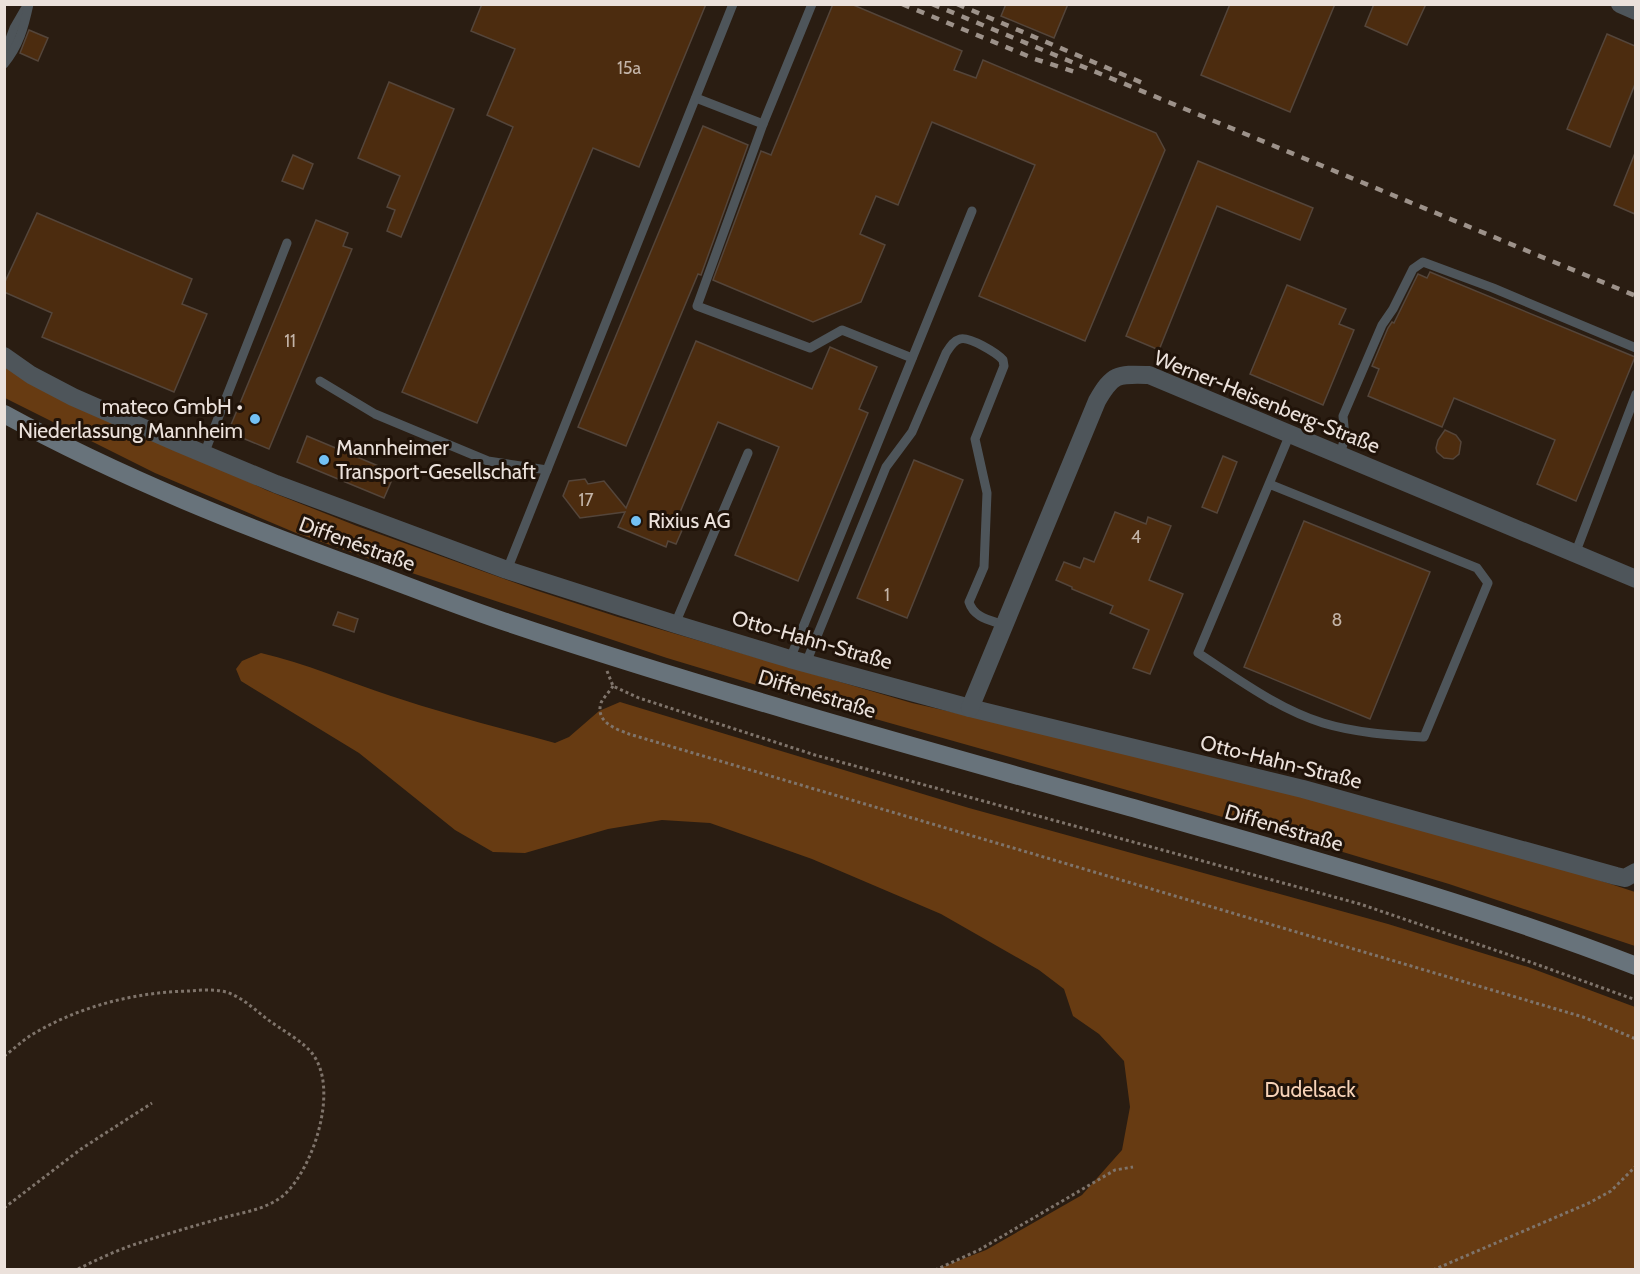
<svg xmlns="http://www.w3.org/2000/svg" width="1640" height="1274" font-family="Cabin,sans-serif">
<style>
.green{fill:#673b12}
.building{fill:#4c2c0f;stroke:#54453a;stroke-width:1.5}
.lines{fill:none;stroke-linecap:round;stroke-linejoin:round}
.path{stroke:#7f746b;stroke-width:3;stroke-dasharray:3 3;stroke-linecap:butt}
.lane{stroke:#4e555a;stroke-width:9}
.street{stroke:#4e555a;stroke-width:18}
.secondary{stroke:#68737b;stroke-width:18}
.rail{stroke:#9d928a;stroke-width:4.5;stroke-dasharray:8 8;stroke-linecap:butt}
.poi-dot{fill:#73c1f5;stroke:#201309;stroke-width:2}
.labels{text-anchor:middle;stroke-width:6;stroke-linejoin:round;paint-order:stroke}
.number-label{font-size:18px;fill:#c3b4a8}
.street-label{font-size:21px;fill:#ebe1db;stroke:#201309}
.poi-label{font-size:21px;fill:#ebe1db;stroke:#201309;text-anchor:start}
.park-label{font-size:21px;fill:#f6d2b7;stroke:#201309}
</style>
<rect width="100%" height="100%" fill="#2a1d12"/>
<g class="green">
<path d="M4,366L266,490L357,526L535,590L618,617L912,703L1040,732L1275,790L1556,866L1635,892V946L1449,884L1293,837L780,692L667,658L370,559L296,533L155,473L5,398Z"/>
<path d="M261,653C305,663 348,682 391,696C445,714 500,728 555,743L569,737L599,711L620,702L969,808L1388,924L1528,967L1635,1007V1269H937L986,1250L1082,1195L1122,1150L1130,1107L1124,1061L1099,1034L1073,1016L1064,989L1039,970L941,914L812,859L710,823L662,820L608,829L525,853L493,852L455,830L359,753L241,681L236,669L242,661Z"/>
</g>
<g class="building">
<path d="M482,4H706L639,167L593,148L477,423L402,392L513,127L487,115L515,49L471,31Z"/>
<path d="M833,4H851L962,51L954,70L976,78L983,60L1156,133L1165,150L1085,341L979,296L1035,165L932,122L898,205L876,196L860,234L885,245L861,302L813,322L713,280L761,151L771,155Z"/>
<path d="M1006,4H1068L1054,38L1001,16Z"/>
<path d="M1230,4H1335L1290,112L1201,75Z"/>
<path d="M1374,4H1426L1407,45L1365,26Z"/>
<path d="M29,30L48,38L38,61L20,53Z"/>
<path d="M1607,34L1635,46V84L1610,147L1567,129Z"/>
<path d="M389,82L454,109L401,237L387,231L395,210L387,207L400,176L358,158Z"/>
<path d="M703,126L748,145L701,275L698,274L626,446L578,427Z"/>
<path d="M1635,153V214L1614,205Z"/>
<path d="M293,155L313,164L303,189L282,181Z"/>
<path d="M1198,161L1313,208L1300,240L1217,206L1159,350L1126,336Z"/>
<path d="M37,213L192,279L182,304L207,314L174,392L42,337L52,313L4,292V284Z"/>
<path d="M316,220L348,233L343,246L352,249L269,449L228,432Z"/>
<path d="M1430,272L1635,357L1576,501L1537,484L1555,440L1454,398L1442,427L1368,396L1379,369L1372,366L1388,328L1392,322L1394,323L1418,274L1427,278Z"/>
<path d="M1287,285L1346,309L1339,324L1354,330L1323,405L1250,374Z"/>
<path d="M696,341L812,389L830,347L877,367L859,409L868,413L798,581L735,555L779,447L718,422L678,517L686,521L676,544L668,541L666,547L618,527L625,512L580,518L563,496L569,481L585,479L588,484L604,481L626,508Z"/>
<path d="M1445,430L1456,435L1461,442L1459,454L1453,459L1444,458L1437,452L1436,448L1438,440Z"/>
<path d="M307,436L395,473L384,498L297,462Z"/>
<path d="M1223,456L1237,462L1217,513L1202,507Z"/>
<path d="M914,460L963,480L907,618L857,598Z"/>
<path d="M1115,512L1146,524L1148,517L1171,526L1149,580L1183,594L1150,674L1133,668L1149,630L1110,613L1113,606L1072,589V587L1056,580L1064,562L1080,568L1084,558L1094,562Z"/>
<path d="M1304,521L1430,572L1370,719L1244,667Z"/>
<path d="M338,612L358,619L354,632L333,625Z"/>
</g>
<g class="lines">
<g class="path">
<path d="M607,671L613,686L639,698L815,755L1360,904L1530,962L1636,1000"/>
<path d="M613,686C610,691 603,698 601,703C595,722 616,729 629,734L1583,1017L1636,1039"/>
<path d="M4,1056C14,1049 23,1040 33,1034C80,1006 136,992 189,991C201,990 214,989 226,992C242,997 254,1009 267,1019C280,1029 305,1042 314,1056C338,1091 314,1166 285,1194C267,1210 243,1212 222,1218C194,1226 166,1234 139,1243C117,1250 96,1260 76,1270"/>
<path d="M4,1208L81,1149L152,1103"/>
<path d="M935,1270L979,1250L1115,1170L1133,1167"/>
<path d="M1433,1270L1589,1203L1611,1191L1636,1166"/>
</g>
<g class="lane">
<path d="M4,55L14,28L25,9"/>
<path d="M4,64C19,46 24,27 29,4"/>
<path d="M696,98L763,124L697,306L810,348L842,330L912,358"/>
<path d="M763,124L812,4"/>
<path d="M320,381L375,414L488,461L547,470"/>
<path d="M204,454L287,243"/>
<path d="M1340,455L1345,437L1343,416L1382,325L1393,309L1413,269L1423,262L1493,288L1636,348"/>
<path d="M1269,484L1477,568L1488,583L1424,737C1391,735 1356,733 1323,723C1278,709 1238,679 1198,653L1290,434"/>
<path d="M1575,554L1636,394"/>
<path d="M507,570L733,4"/>
<path d="M675,624L748,453"/>
<path d="M790,659L972,211"/>
<path d="M806,663L886,467L912,432L946,353C950,347 953,341 960,339C969,336 997,353 1003,360L1004,366L975,439L987,493L984,567L969,602C974,618 990,620 1004,625"/>
</g>
<g class="street">
<path d="M1620,4L1636,11"/>
<path d="M4,356L31,375L73,397L178,443L276,484L507,570L675,624L790,659L970,708L1303,789L1616,876L1625,878L1636,872"/>
<path d="M970,708L1097,401C1113,373 1118,374 1149,375L1636,579"/>
</g>
<path class="secondary" d="M4,414C121,478 245,527 370,572C413,588 456,605 500,620C711,691 926,750 1140,810C1306,858 1474,903 1636,966"/>
<g class="rail">
<path d="M902,4L1035,59L1078,73"/>
<path d="M932,4L1636,296"/>
<path d="M957,4L1145,84"/>
</g>
</g>
<g class="poi-dot">
<circle cx="255" cy="419" r="6"/>
<circle cx="324" cy="460" r="6"/>
<circle cx="636" cy="521" r="6"/>
</g>
<g class="labels">
<g class="number-label">
<text x="629" y="74">15a</text>
<text x="290" y="347">11</text>
<text x="586" y="506">17</text>
<text x="1136" y="543">4</text>
<text x="887" y="601">1</text>
<text x="1337" y="626">8</text>
</g>
<g class="street-label">
<text transform="translate(1267 402) rotate(22)" y="7">Werner-Heisenberg-Straße</text>
<text transform="translate(357 544) rotate(20)" y="7">Diffenéstraße</text>
<text transform="translate(812 640) rotate(16)" y="7">Otto-Hahn-Straße</text>
<text transform="translate(817 694) rotate(17)" y="7">Diffenéstraße</text>
<text transform="translate(1281 762) rotate(14)" y="7">Otto-Hahn-Straße</text>
<text transform="translate(1284 828) rotate(16)" y="7">Diffenéstraße</text>
</g>
<g class="poi-label">
<text x="243" y="414" text-anchor="end">mateco GmbH •<tspan x="243" dy="24">Niederlassung Mannheim</tspan></text>
<text x="336" y="455">Mannheimer<tspan x="336" dy="24">Transport-Gesellschaft</tspan></text>
<text x="648" y="528">Rixius AG</text>
</g>
<g class="park-label">
<text x="1310" y="1097">Dudelsack</text>
</g>
</g>
<rect width="1640" height="1274" fill="none" stroke="#ebe1db" stroke-width="12"/>
</svg>
